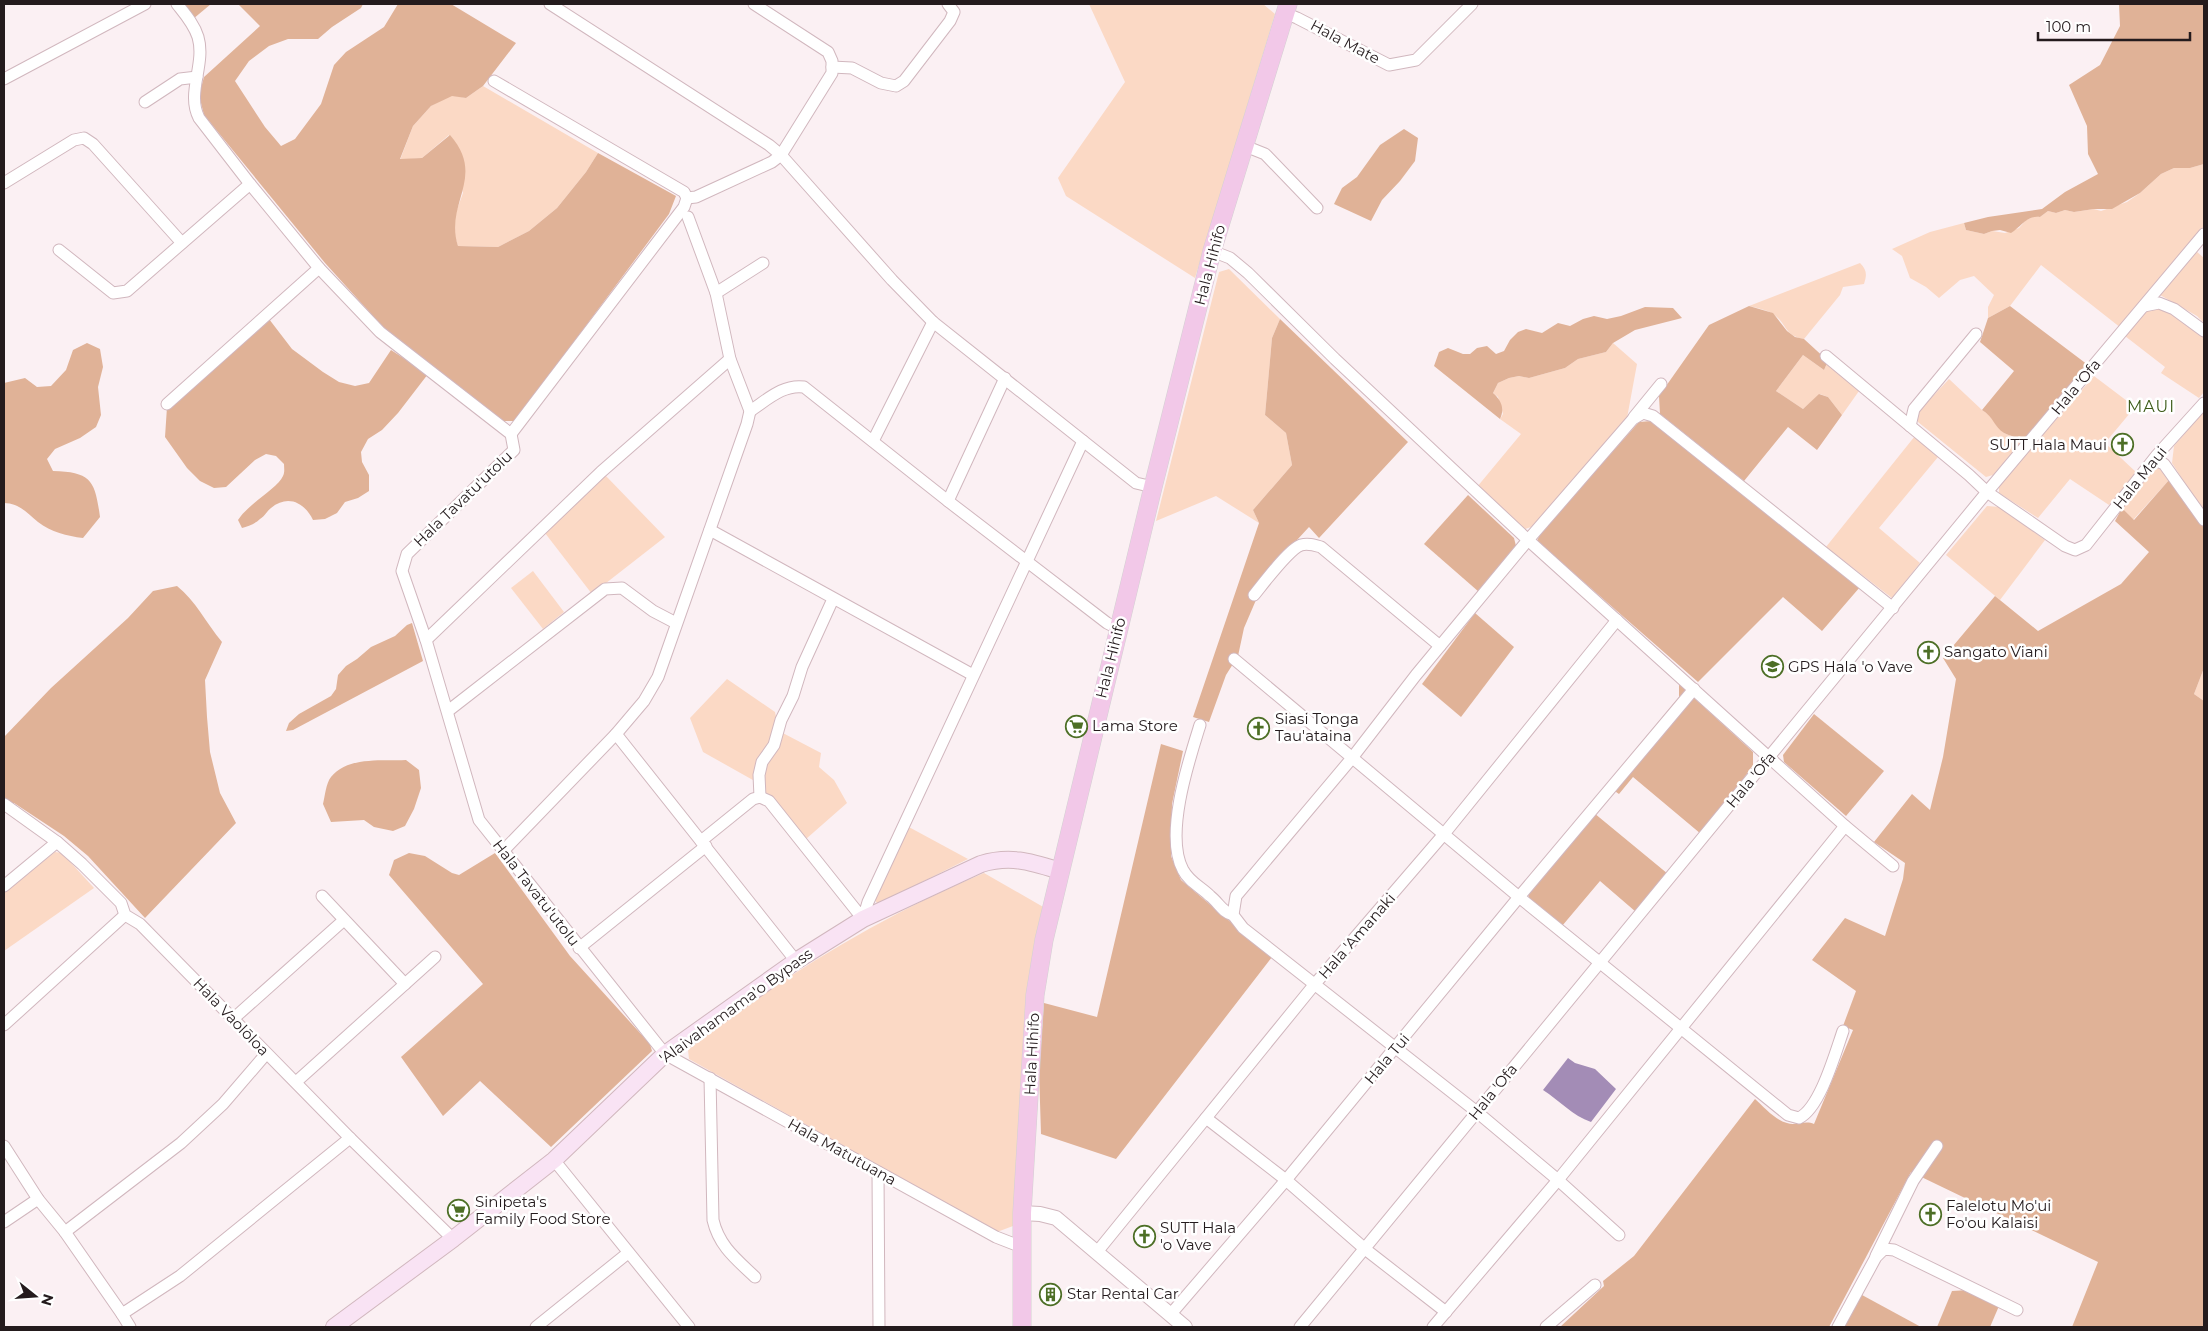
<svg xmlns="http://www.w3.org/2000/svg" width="2208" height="1331" font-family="Montserrat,sans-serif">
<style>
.green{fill:#fbd9c5}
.forest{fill:#e0b297}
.water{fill:#a38cb6}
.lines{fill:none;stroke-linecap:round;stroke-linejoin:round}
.minor-casing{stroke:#d1b7be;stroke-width:13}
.tertiary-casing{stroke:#d1b7be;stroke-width:16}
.secondary-casing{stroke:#d1b7be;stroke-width:18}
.primary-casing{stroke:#d3d1d2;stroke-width:19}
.minor{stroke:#fff;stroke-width:11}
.tertiary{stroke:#fff;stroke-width:14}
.secondary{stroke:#f9e3f4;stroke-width:16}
.primary{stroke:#f2c8e8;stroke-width:18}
.labels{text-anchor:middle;stroke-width:5;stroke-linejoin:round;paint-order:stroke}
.street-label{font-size:15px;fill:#241b1d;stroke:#fff}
.poi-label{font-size:15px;fill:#241b1d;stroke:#fff;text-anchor:start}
.neighbourhood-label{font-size:16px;letter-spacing:1px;fill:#3b5916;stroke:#fff}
</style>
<rect width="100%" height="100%" fill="#fbf0f3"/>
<g class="green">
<path d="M1089,4H1263L1275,14L1195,278L1066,196L1058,178L1125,82Z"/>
<path d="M483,86L598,153L586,172L557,208L529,231L498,247L458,246L454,234L455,215L463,193L449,135L422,158L400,160L413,126L431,106L452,95L466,98Z"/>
<path d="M2204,164V226L2121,328L2041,265L2010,306L1988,318V307L1994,295L1974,276L1960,280L1939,298L1926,287L1910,278L1902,256L1892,249L1930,232L1964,223L1966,230L1984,234L1992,231L2005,233L2019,228L2026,220L2035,216L2040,217L2048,211L2056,213L2065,210L2074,212L2094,209L2101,211L2127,202L2140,193L2161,174L2174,168H2190Z"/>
<path d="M2196,251L2204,258V323L2197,316L2160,295Z"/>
<path d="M1860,263C1867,270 1867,275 1864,284L1843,287L1840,295L1804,339C1784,336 1787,323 1773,314C1767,310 1757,308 1749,306Z"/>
<path d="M1229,269L1280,319L1272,338L1265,415L1286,433L1292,465L1253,510L1259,523L1216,496L1156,521L1219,272Z"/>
<path d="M2159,308L2172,313L2204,336V392L2199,398L2161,373L2165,367L2125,336L2147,310Z"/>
<path d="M1613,343L1637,364L1627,418L1534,526L1525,529L1477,487L1521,434L1500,419L1503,414L1498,397L1493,393L1498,383L1509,378L1519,376L1529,378L1565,368L1578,359L1606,352Z"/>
<path d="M1803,355L1824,370L1828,361L1854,383L1859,391L1842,415L1828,397L1820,394L1803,409L1776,391Z"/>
<path d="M2094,376L2135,407L2105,443L2137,473L2109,505L2070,479L2038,518L1999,493V485Z"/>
<path d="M1949,379L1982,410L1991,416L1996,425L2004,433L2023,441L1993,475L1986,477L1918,422V412Z"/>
<path d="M2204,411V513L2172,463L2174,446Z"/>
<path d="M1915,436L1938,457L1879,528L1920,563L1892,598L1826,547Z"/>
<path d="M2155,465L2159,466L2169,480L2133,520L2122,508Z"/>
<path d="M605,475L665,537L592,594L545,533Z"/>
<path d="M1987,506L2000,507L2045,540L2000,600L1946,555Z"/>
<path d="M533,571L564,612L543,629L511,588Z"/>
<path d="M2204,668V701L2194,694Z"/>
<path d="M727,679L775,712L779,731L821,753L819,767L834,780L847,803L806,839L782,815L760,784L703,752L690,718Z"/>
<path d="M907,826L968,859L878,904L874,899Z"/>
<path d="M55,852L62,853L94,888L4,951V893Z"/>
<path d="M984,873L1045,908L1028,996L1013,1226L997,1232L689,1059L688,1050C779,978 877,918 984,873Z"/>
</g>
<g class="forest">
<path d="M184,4H211L193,19Z"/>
<path d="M238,4H363L361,8L332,27L318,39H288L269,46L249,61L235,81L265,127L281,146L295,139L321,104L334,65L346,52L384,27L398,4H451L516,43L483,86L466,98L452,96L431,106L413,126L400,159L422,158L450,135C487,177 444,203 458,246L498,247L529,231L557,208L586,172L598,153L676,196L669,214L515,421H502L383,327L325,263L204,115L199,95L204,77L260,26Z"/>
<path d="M2119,4H2204V164L2190,168H2174L2161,174L2140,193L2112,209H2094L2074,212L2065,210L2056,213L2048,211L2040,217C2027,215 2021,227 2011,233L2000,230L1992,231L1984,234L1966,230L1964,223L1988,217L2042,209L2065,192L2098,174L2088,154L2087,126L2069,85L2100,65L2120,26Z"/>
<path d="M1404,129L1418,138L1415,161L1400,181L1382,200L1371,221L1334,204L1342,188L1357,177L1380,145Z"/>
<path d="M1749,306L1773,313L1787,331L1795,337L1804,339L1828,361L1824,370L1803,355L1776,391L1803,409L1819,394L1828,397L1842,415L1817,450L1788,427L1744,481L1660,414L1659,396L1709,325Z"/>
<path d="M2010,306L2088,365L2023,441C2017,437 2010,436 2004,433C1994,427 1994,417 1982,410L2014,371L1980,342L1988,318Z"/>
<path d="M1645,307L1673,308L1682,318L1635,330L1613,343L1606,352L1578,359L1565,368L1529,378L1519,376L1509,378L1498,383L1493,393C1501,400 1505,408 1500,419L1434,366L1439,352L1448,348L1463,354H1470L1477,348L1487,346L1496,354L1504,351L1510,340L1518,332L1526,329L1542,333L1558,323L1570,326L1583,319L1594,316L1607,319L1621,316Z"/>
<path d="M269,319L292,349L323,372L339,382L355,386L369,383L391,350L428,374L398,413L382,430L368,439L361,452L362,462L369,475V491L358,498L345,502L337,513L325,519L313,520C305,503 288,494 271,508C267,511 265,516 260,519C255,524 248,526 242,528L238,520C249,503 277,489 283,476C285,472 284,468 284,464L276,456L266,454L255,460L226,487L214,488L200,481L187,468L165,437L167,407Z"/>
<path d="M1280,319L1408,442L1319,538L1309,527L1249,592L1256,600L1244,628L1238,656L1226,675L1209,722L1193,717L1259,523L1253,510L1292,465L1286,433L1265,415L1272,338Z"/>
<path d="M87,343L100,349L103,367L98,387L101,415L96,427L80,438L55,449L47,459L53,471C92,472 95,481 100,517L83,538C67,536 51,532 38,522C27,513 19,503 4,503V383L25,378L37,387L51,386L66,370L73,350Z"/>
<path d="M1651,421L1860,587L1822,631L1783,597L1698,682L1537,541L1541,532L1639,422Z"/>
<path d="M2169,480L2204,527V668L2194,694L2204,701V1327H2072L2098,1262L1911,1172L1829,1327H1560L1604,1286L1603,1281L1634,1256L1755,1099C1764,1107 1775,1120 1787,1123C1796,1126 1805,1120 1814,1124L1853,1030L1843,1026L1856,991L1812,960L1845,918L1885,936L1903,879L1905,863L1874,842L1912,794L1930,810L1943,757L1956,679L1943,658L1995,596L2038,631L2121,584L2149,552L2115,521L2122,508L2134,520Z"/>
<path d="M1468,495L1514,538L1516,546L1479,592L1424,544Z"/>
<path d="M177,586C196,601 206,623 222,642L205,680L207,717L210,752L220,793L236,823L145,918L88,856L64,836L14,803L4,807V737L51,688L128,618L153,591Z"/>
<path d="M1475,613L1514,647L1461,717L1422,684Z"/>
<path d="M412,623L423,661L293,730L286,731L289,723L299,714L331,696L336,689L338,675L346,666L357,659L371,647L395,636L407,625Z"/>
<path d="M1679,684L1753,752V765L1723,808L1701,834L1633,777L1619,794L1606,785L1679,697Z"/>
<path d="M1814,714L1884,771L1846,816L1784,762L1783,755Z"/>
<path d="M1161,744L1183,751L1172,804L1171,856L1181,880L1272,957L1116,1159L1041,1134L1039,1070L1044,1003L1097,1017Z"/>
<path d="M406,760L419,770L421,788L414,809L405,826L393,831L374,827L364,820L331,822L323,804C325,796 326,783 331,777C348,756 383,761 406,760Z"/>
<path d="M1594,813L1668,874L1636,912L1600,881L1562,926L1529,898L1528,892Z"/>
<path d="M409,853L425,856L452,873L459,875L495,853L570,956L650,1044L652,1051L551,1147L480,1081L443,1116L401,1057L483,984L389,875L394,860Z"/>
<path d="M1968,1290L1999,1306L1990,1327H1937L1952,1291Z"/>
<path d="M1862,1295L1921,1327H1843Z"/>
</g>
<path class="water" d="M1568,1058L1575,1063L1595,1069L1616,1089L1591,1122C1573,1116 1559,1100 1543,1090Z"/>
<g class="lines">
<defs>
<g id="minor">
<path d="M177,4C185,14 194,24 198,37C206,64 186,93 199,118L250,184L319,268L380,332L511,434L514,450L407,554L402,571L426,640L479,820L665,1054L996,1237L1014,1244H1021"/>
<path d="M550,4L769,145L781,155L772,162L696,197L687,198"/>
<path d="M754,4L828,52L832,61V73L781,155L892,280L933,322L1136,483L1153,487"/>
<path d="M1285,13L1297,18L1389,65L1416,60L1472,4"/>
<path d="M832,67L852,68L881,83L896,86L904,81L950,21L954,12L948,4"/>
<path d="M4,79L145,4"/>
<path d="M494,81L684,192L687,198L684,207L511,434"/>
<path d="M145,102L180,79L197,77"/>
<path d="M1245,146L1265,154L1317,208"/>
<path d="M4,183L74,140L84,138L93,144L182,243"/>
<path d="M688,217L716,293L730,359L750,411L747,424L658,677L644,701L616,734L796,961"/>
<path d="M59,250L113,293L127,291L250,184"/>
<path d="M1212,251L1230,258L1248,273L1335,359L1528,540L1845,826"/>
<path d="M716,293L763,263"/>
<path d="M2144,306L2159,303L2174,309L2204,331"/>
<path d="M1826,356L1969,475L1987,492L2065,546L2075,550L2086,545L2157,455L2204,403"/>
<path d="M167,404L319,268"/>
<path d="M750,411C767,400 783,384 804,387L948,501L1107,623L1119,629"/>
<path d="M1634,417L1661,384"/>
<path d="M1910,426L1914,409L1976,334"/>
<path d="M873,441L933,322"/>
<path d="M2154,460L2164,464L2204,520"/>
<path d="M948,501L1005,378"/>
<path d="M710,530L973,675"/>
<path d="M1254,595C1263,584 1289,549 1301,545C1308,543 1314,545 1321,547L1440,646"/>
<path d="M426,640L601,472L730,359"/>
<path d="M1234,659L1519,897L1788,1115L1799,1118C1820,1108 1835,1054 1843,1031"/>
<path d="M448,711L605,589L622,588L653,611L676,623"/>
<path d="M1200,725C1189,760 1164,835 1183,870C1189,882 1201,887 1210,896C1219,903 1222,912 1233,915"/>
<path d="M760,797L759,775L762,762L774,745L781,720L793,696L802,667L833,599"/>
<path d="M4,804L57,842L82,864L121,903L125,915L140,924L350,1138L453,1239"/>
<path d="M701,841L753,799L760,797L769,801L863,919L868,902L1083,441"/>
<path d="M503,851L616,734"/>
<path d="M4,886L57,842"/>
<path d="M322,896L405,984"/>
<path d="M579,948L706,846"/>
<path d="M233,1019L344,920"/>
<path d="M4,1025L125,915"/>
<path d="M710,1078L713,1220C719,1246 736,1259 755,1277"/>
<path d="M296,1082L435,957"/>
<path d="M1206,1118L1286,1180L1365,1249L1446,1312"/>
<path d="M4,1146L38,1199L65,1232L181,1143L223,1104L266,1054"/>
<path d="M554,1160L689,1327"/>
<path d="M878,1172L879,1327"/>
<path d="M4,1222L38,1199"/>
<path d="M65,1232L122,1314L180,1276L350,1138"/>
<path d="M1619,1235L1558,1180L1477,1112L1243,928L1233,915L1236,896L1352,758L1416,675L1528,540L1633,419L1643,413L1653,416L1893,608"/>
<path d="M1097,1252L1314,985L1444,834L1617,620"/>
<path d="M1876,1256L1913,1181L1937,1146"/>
<path d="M122,1314L130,1327"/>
<path d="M1170,1315L1286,1180L1519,897L1694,689"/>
<path d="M536,1327L628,1253"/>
<path d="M1300,1327L1987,492L2204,234"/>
<path d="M1433,1327L1558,1180L1845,826L1893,866"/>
<path d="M1546,1327L1595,1285"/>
<path d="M1838,1327L1876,1257L1884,1249L1894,1250L2017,1310"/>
</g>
<path id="tertiary" d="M1022,1213L1040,1214L1056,1218L1185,1327"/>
<path id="secondary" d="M334,1327L453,1239L554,1160L665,1054L796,961L863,919L981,864C1011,855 1031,862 1060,871"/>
<path id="primary" d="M1022,1327V1213L1035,995L1044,940L1153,487L1212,251L1288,4"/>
</defs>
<use href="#minor" class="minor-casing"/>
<use href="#tertiary" class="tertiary-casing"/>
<use href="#secondary" class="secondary-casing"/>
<use href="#primary" class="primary-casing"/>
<use href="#minor" class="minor"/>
<use href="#tertiary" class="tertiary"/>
<use href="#secondary" class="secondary"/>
<use href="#primary" class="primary"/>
</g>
<defs>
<symbol id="church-ring" viewBox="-11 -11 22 22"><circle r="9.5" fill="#fff" stroke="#4d6f26" stroke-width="1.5"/><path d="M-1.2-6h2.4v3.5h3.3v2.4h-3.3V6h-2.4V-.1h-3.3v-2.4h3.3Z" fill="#4d6f26"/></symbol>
<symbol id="school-ring" viewBox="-11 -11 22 22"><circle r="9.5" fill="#fff" stroke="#4d6f26" stroke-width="1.5"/><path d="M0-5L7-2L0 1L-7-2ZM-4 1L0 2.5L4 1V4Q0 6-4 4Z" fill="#4d6f26"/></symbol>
<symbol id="supermarket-ring" viewBox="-11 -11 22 22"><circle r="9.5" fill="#fff" stroke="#4d6f26" stroke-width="1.5"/><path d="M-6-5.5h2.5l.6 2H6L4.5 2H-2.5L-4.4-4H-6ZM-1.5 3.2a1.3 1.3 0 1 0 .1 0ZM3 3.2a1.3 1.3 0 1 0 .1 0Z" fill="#4d6f26"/></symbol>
<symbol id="building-ring" viewBox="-11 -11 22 22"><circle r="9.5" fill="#fff" stroke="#4d6f26" stroke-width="1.5"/><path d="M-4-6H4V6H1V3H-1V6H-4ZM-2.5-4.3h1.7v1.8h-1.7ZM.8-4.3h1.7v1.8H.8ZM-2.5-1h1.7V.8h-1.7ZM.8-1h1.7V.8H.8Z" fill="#4d6f26"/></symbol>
</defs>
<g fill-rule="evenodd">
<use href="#church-ring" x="2110" y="432" width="25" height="25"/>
<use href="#church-ring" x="1916" y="640" width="25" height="25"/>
<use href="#school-ring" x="1760" y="654" width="25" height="25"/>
<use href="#supermarket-ring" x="1064" y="714" width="25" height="25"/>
<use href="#church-ring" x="1246" y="716" width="25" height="25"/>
<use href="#supermarket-ring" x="446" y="1198" width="25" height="25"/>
<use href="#church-ring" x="1918" y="1202" width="25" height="25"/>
<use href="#church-ring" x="1132" y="1224" width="25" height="25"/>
<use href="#building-ring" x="1038" y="1282" width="25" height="25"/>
</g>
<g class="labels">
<g class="street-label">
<text transform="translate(1345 42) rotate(28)" y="5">Hala Mate</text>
<text transform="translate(1210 265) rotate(-75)" y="5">Hala Hihifo</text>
<text transform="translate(2076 387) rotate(-50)" y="5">Hala 'Ofa</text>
<text transform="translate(2140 478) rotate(-51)" y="5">Hala Maui</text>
<text transform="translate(463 499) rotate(-44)" y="5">Hala Tavatu'utolu</text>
<text transform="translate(1111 658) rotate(-76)" y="5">Hala Hihifo</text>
<text transform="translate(1751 780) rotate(-50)" y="5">Hala 'Ofa</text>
<text transform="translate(536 893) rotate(52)" y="5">Hala Tavatu'utolu</text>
<text transform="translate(1357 936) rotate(-49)" y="5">Hala 'Amanaki</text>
<text transform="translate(736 1006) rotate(-36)" y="5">'Alaivahamama'o Bypass</text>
<text transform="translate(231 1017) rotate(46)" y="5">Hala Vaolōloa</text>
<text transform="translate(1032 1054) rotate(-87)" y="5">Hala Hihifo</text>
<text transform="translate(1387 1059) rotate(-50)" y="5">Hala Tui</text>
<text transform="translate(1493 1092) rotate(-51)" y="5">Hala 'Ofa</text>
<text transform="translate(842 1152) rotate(29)" y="5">Hala Matutuana</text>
</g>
<g class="poi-label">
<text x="2107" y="450" text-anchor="end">SUTT Hala Maui</text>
<text x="1944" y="657">Sangato Viani</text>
<text x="1788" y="672">GPS Hala 'o Vave</text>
<text x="1275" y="724">Siasi Tonga<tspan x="1275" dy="17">Tau'ataina</tspan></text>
<text x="1092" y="731">Lama Store</text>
<text x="475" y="1207">Sinipeta's<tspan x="475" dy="17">Family Food Store</tspan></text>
<text x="1946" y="1211">Falelotu Mo'ui<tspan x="1946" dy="17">Fo'ou Kalaisi</tspan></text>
<text x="1160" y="1233">SUTT Hala<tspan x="1160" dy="17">'o Vave</tspan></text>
<text x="1067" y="1299">Star Rental Car</text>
</g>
<g class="neighbourhood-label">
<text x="2151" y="412">MAUI</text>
</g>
</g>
<rect width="2208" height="1331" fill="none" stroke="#241b1d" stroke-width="10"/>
<g transform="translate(35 1296) rotate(107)" stroke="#ffffff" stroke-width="4" paint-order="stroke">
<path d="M0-4L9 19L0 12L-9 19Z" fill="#241b1d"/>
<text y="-8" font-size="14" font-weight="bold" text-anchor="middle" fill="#241b1d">N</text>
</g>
<path d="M2038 32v8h152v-8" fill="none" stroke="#241b1d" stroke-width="2.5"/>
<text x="2046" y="32" font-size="15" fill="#241b1d" stroke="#ffffff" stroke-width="4" paint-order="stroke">100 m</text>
</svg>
